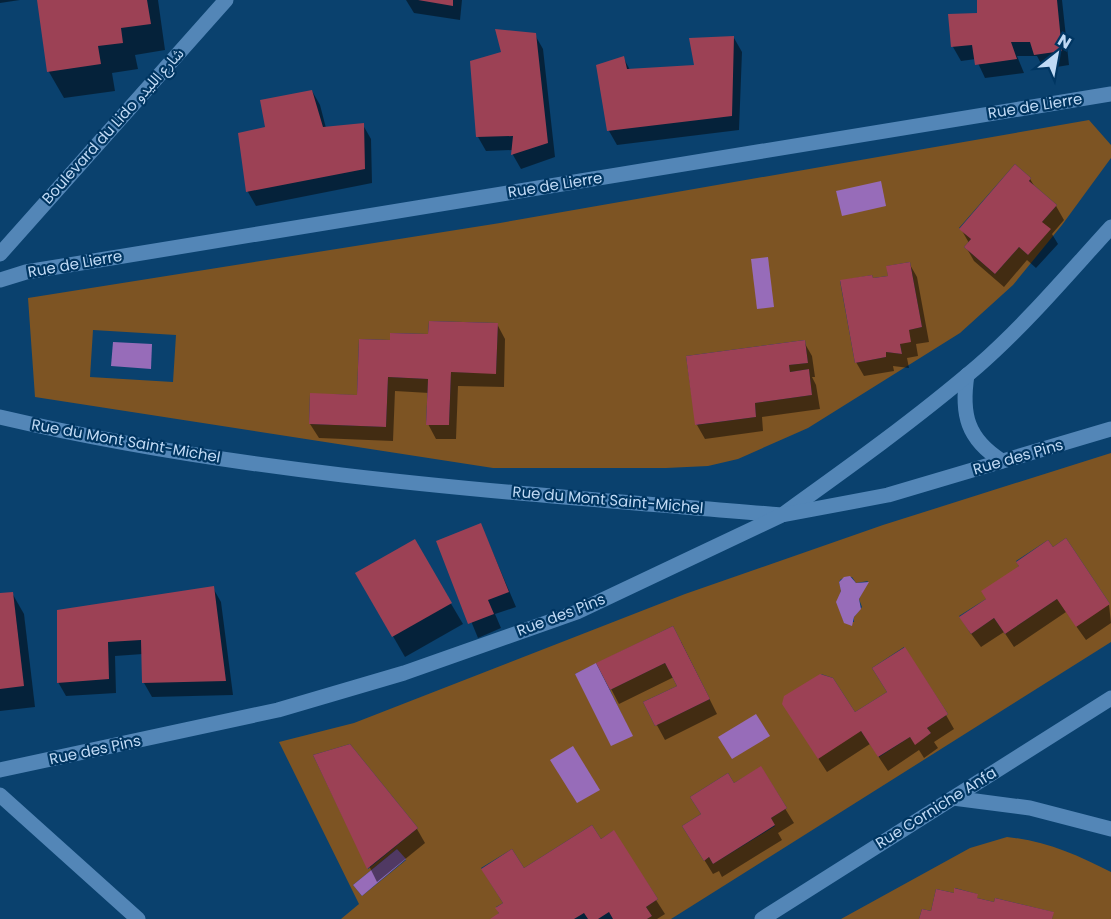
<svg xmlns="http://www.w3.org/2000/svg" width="1111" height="919" font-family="Poppins,'Noto Sans Arabic',sans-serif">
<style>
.green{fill:#7d5423;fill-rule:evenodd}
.water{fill:#976cb9}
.shadow{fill:#0007}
.building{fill:#9c4155}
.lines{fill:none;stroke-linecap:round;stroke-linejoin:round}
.street{stroke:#5386b7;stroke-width:15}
.secondary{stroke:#5386b7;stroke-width:15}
.labels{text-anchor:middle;stroke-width:4.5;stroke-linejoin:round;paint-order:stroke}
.street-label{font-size:15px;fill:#c0daf5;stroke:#003662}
</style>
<rect width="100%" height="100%" fill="#0a416e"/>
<g class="green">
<path d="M1089,120L1111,145V158L1062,225L1013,285L960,333L808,428L738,459L708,466L666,468H493L35,397L28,298L500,223ZM1015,164L1031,178L1029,181L1057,205L1042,222L1028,255L1019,247L995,274L964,247L971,239L959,228ZM910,262L922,327L909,330L900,344L902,354L886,352V357L855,363L840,281L872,275L873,278L888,276L887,266ZM429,321L498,323L496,373L451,372L449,425H426L428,379L388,377L386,427L309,424L310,394L357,395L359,339L390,340L391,333L428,334ZM93,330L176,335L173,382L90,377ZM805,340L808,363L789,365L790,372L809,369L812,395L755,403L756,417L696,425L686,356Z"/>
<path d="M1111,453V642L671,919H647L652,916L646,907L658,899L613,831L601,839L592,825L524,868L512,849L481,868L503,903L496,907L499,913L493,919H341L359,904L279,742L354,723L685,594L883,525ZM1066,538L1110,604L1057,599L1005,634L994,618L971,634L959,616L986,599L1019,566L1016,561L1048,540L1053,547ZM852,577L856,583L868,581L859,599L862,607L854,617V622H844L839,608L841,589L839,582L841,579ZM673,626L710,699L655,726L643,702L677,686L665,663L610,690L632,736L575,674ZM904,647L948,714L927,728L931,733L915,744L910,737L879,757L821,674L833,678L855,712L887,692L872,668ZM350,744L418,828L368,869L313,755ZM761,767L787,808L771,818L775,826L713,864L709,857L704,861L682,826L701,814L690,797L728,773L734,783ZM397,849L406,860L362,896L353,885Z"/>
<path d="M1007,837C1046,841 1077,855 1111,872V919H1052L1053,912L995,898L994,902L977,898V894L955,888L954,893L936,889L931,911L922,909L919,919H841L970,848Z"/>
</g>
<g class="water">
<path d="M881,181L886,206L842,216L836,191Z"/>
<path d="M768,257L774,307L757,309L751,259Z"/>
<path d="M113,342L152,344L151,369L111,366Z"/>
<path d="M850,576L856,583L869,582L859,599L861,609L854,617L852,626L844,623L836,602L841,591L839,582L844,577Z"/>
<path d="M596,663L633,736L611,746L575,674Z"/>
<path d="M756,714L770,736L732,759L718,737Z"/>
<path d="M573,746L600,790L577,803L550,760Z"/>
<path d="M397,849L406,859L362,896L353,885Z"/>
</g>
<g class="shadow">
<path d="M0,0H20L0,3Z"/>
<path d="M38,0H158L165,50L135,55L138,69L112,73L115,91L64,98L49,72Z"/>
<path d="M406,0H462L460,20L414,13Z"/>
<path d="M978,0H1062L1069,65L1044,69L1037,56H1017L1024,73L985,78L976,59L961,61L953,47L950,16L978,14Z"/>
<path d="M535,35L543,49L555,157L521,169L513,155V150L486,151L478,137L503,53Z"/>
<path d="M734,38L742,52L739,130L617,145L609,131L623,57L630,70L696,66Z"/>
<path d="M312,91L320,105L326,128L363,125L371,139L372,183L256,206L248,192L239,134L267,128Z"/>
<path d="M1030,179L1036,189L1056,206L1064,220L1052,234L1058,244L1036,268L1027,260L1004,287L974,261L966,247L969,243L961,229Z"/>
<path d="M909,263L917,277L929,342L916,344L918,356L907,358L909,368L893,366L894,371L864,376L856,362L873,280L890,277Z"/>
<path d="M497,324L505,339L504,387L458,386L456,439H436L428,424L429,393L395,391L393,441L319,438L310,424L311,395L358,396L392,341Z"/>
<path d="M804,342L812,356L815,377H812L816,385L820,409L762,417L763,431L705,439L697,425Z"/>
<path d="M481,525L516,607L495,614L501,628L478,638L438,541Z"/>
<path d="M414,541L463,624L405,657L357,574Z"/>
<path d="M1021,567L1109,605L1111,623L1086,640L1066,612L1014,647L1004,632L981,647L969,631Z"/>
<path d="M213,588L221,602L233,695L152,697L144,683L143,654L115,656L116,693L66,696L58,682V611Z"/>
<path d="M12,593L24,614L35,707L0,711V595Z"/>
<path d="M681,642L717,714L665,740L645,703L679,687L674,677L619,704L598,664Z"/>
<path d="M888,693L946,715L954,729L934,742L938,748L924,758L919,750L888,771L870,744L827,772L792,718L855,715Z"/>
<path d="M350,745L417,829L425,843L377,882L315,756Z"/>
<path d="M760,768L794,823L778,833L782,840L722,877L719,871L713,874L692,840L702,815L734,785Z"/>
<path d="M613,833L665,914L657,919H494L501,914L523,870L601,841Z"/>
</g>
<g class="building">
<path d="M37,0H147L151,24L121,28L123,43L98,46L101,64L47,72Z"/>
<path d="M418,0H453V6Z"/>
<path d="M977,0H1057L1062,51L1034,55L1030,42H1011L1017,59L975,65L972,45L951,47L948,14L977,13Z"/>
<path d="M495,29L536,33L548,143L511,155L513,136L476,137L470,61L501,52Z"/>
<path d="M734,36L732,116L607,131L596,65L624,56L627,69L694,65L689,38Z"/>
<path d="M312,90L323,127L364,123L365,169L246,192L238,133L265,127L260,100Z"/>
<path d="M1015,164L1031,178L1029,181L1057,205L1042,222L1051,229L1028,255L1019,247L995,274L964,247L971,239L959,229Z"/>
<path d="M910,262L922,327L909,330L911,342L900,344L902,354L886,352V357L855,363L840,280L872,275L873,278L888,276L886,266Z"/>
<path d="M429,321L498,323L496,374L451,372L449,425H426L428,379L388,377L386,427L309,424L310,393L357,395L359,339L390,340V333L428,334Z"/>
<path d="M805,340L808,363L789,365L790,372L809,369L812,395L755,403L756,417L695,425L686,356Z"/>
<path d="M481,523L509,592L488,600L494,614L468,624L436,541Z"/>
<path d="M1066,538L1110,604L1076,627L1057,599L1005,634L994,618L971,634L959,617L986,599L981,591L1019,566L1016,562L1048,540L1053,547Z"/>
<path d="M415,539L452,603L392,637L355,573Z"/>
<path d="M214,586L226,681L142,683L141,640L108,642L109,679L57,683V610Z"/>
<path d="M13,592L24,686L0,689V593Z"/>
<path d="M673,626L710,699L655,726L643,702L677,686L665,663L610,690L596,663Z"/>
<path d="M905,647L948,714L927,728L931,733L915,745L910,737L878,757L861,731L818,759L782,704L784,696L820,674L833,678L855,712L887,692L872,668Z"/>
<path d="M350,744L418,828L367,869L313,755Z"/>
<path d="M761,766L787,808L771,818L775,825L713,864L709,857L704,861L682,826L701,814L690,797L728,773L734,783Z"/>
<path d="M592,825L601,839L614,830L658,899L646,907L652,916L647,919H613L609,912L598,919H588L584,913L574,919H490L499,913L495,908L503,903L481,869L512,849L524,868Z"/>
<path d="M954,888L978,894L977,898L994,902L995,898L1054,912L1052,919H919L922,909L931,911L936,889L954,893Z"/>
</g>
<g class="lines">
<g class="street">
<path d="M0,280L26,272L1111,94"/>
<path d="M967,375C961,414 967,439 1002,461"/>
<path d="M0,417C256,477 520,493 782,515C849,467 916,419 978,366C1026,324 1068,274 1111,227"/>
<path d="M0,770L278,710L404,673L577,612L782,515L888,495L1111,429"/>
<path d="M0,795L138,919"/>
<path d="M953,798L1030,808L1111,829"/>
<path d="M762,919L1111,698"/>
</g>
<path class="secondary" d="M0,254L226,0"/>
</g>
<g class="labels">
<g class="street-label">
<text transform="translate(1035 106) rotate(-9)" y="5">Rue de Lierre</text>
<text transform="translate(113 126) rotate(-48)" y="5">Boulevard du Lido شارع الليدو</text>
<text transform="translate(555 185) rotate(-9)" y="5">Rue de Lierre</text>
<text transform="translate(75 264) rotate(-10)" y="5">Rue de Lierre</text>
<text transform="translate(126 441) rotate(10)" y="5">Rue du Mont Saint-Michel</text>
<text transform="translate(1018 457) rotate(-16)" y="5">Rue des Pins</text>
<text transform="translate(608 500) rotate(5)" y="5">Rue du Mont Saint-Michel</text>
<text transform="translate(561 615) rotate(-21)" y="5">Rue des Pins</text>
<text transform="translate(95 750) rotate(-12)" y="5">Rue des Pins</text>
<text transform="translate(936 808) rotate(-32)" y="5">Rue Corniche Anfa</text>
</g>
</g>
<g transform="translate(1057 54) rotate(31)" stroke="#003662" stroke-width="4.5" paint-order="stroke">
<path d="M0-4.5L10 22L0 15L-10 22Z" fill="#c0daf5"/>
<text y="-9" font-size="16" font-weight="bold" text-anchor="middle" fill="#c0daf5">N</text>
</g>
</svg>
